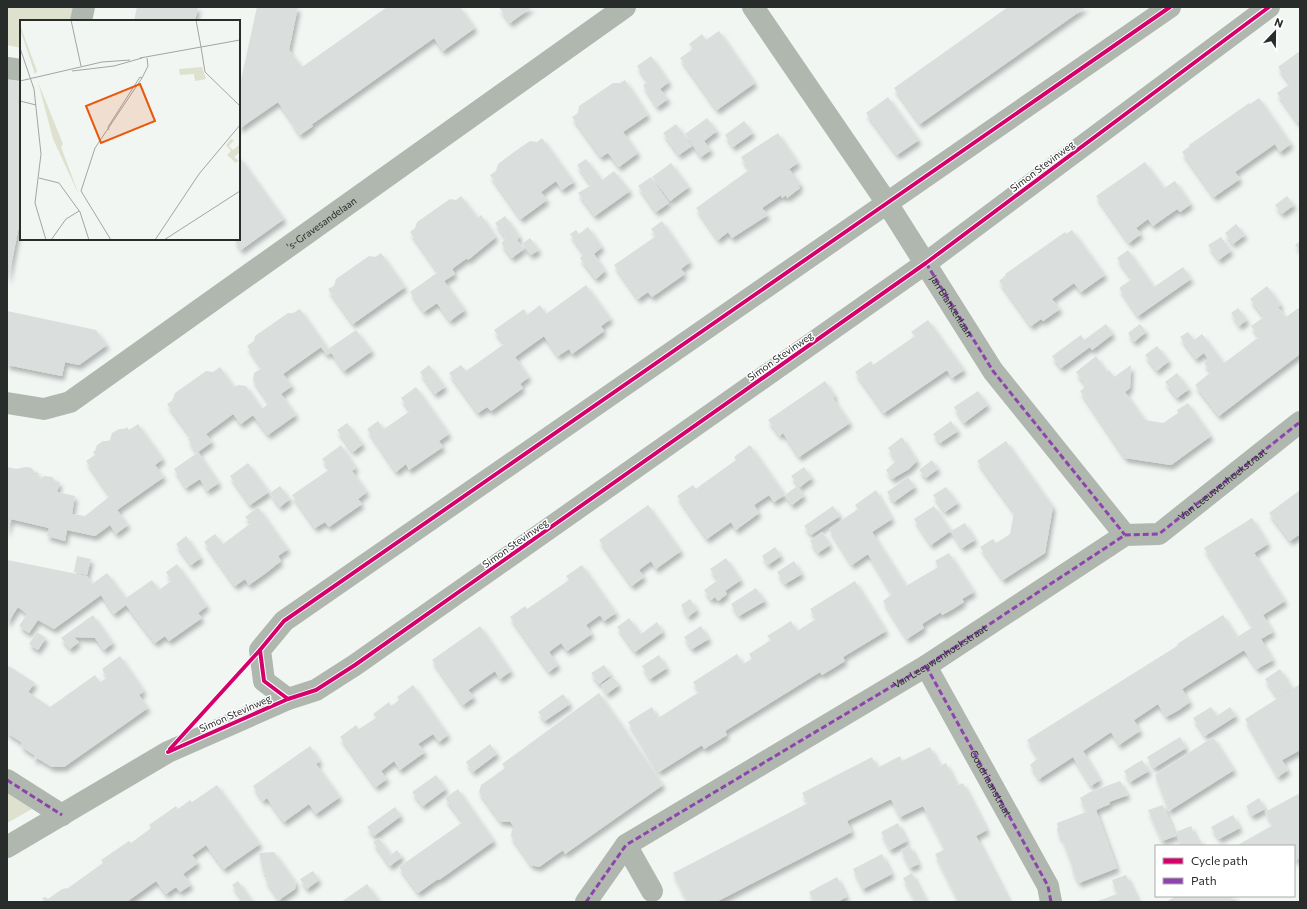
<svg xmlns="http://www.w3.org/2000/svg" width="1307" height="909" font-family="Commissioner,sans-serif">
<style>
.green{fill:#dde1cd}
.building{fill:#dadfdd;filter:url(#shadow)}
.lines{fill:none;stroke-linecap:round;stroke-linejoin:round}
.minor{stroke:#b0b7ae;stroke-width:22}
.quiet{stroke:#8e44ad;stroke-width:3;stroke-dasharray:6 3;stroke-linecap:butt}
.cycleway-casing{stroke:#fff;stroke-width:6}
.cycleway{stroke:#d6006c;stroke-width:4}
.labels{text-anchor:middle;stroke-width:3;stroke-linejoin:round;paint-order:stroke}
.street-label{font-size:10px;fill:#282c2a;stroke:#fff}
.inset-road{fill:none;stroke:#a1a5a3;stroke-width:1}
.view{fill:#e8590c;fill-opacity:0.15;stroke:#e8590c;stroke-width:2}
.inset-edge{fill:none;stroke:#282c2a;stroke-width:2}
</style>
<defs>
<filter id="shadow"><feDropShadow dx="2.5" dy="4.5" stdDeviation="2" flood-color="#0004"/></filter>
</defs>
<rect width="100%" height="100%" fill="#f1f6f3"/>
<g class="green">
<path d="M7,7H73L70,21H21V48L7,45Z"/>
<path d="M7,793L32,809L7,823Z"/>
</g>
<g class="building">
<path d="M137,7H198L195,21H134Z"/>
<path d="M257,7H298L289,50L302,67L387,7H460L475,28L443,51L434,38L311,125L313,126L300,135L292,123H293L278,102L239,129V89Z"/>
<path d="M499,7H532L510,23Z"/>
<path d="M1008,7H1086L920,124L894,88Z"/>
<path d="M719,31L755,83L717,110L680,58L693,49L689,44L702,34L706,40Z"/>
<path d="M1300,51V121L1298,123L1277,93L1290,84L1278,67Z"/>
<path d="M651,56L669,82L660,89L668,99L657,107L643,85L648,82L637,66Z"/>
<path d="M7,79L21,82L18,103H21V216L8,281Z"/>
<path d="M625,80L648,115L623,132L638,153L619,167L608,153L601,157L572,117L578,113L579,106L613,83H620Z"/>
<path d="M888,97L919,140L897,155L866,113Z"/>
<path d="M1259,98L1291,144L1280,152L1275,144L1235,172L1240,179L1214,197L1182,152L1190,146L1189,145L1232,115L1249,103L1250,104Z"/>
<path d="M707,118L717,131L704,141L711,150L701,157L685,134Z"/>
<path d="M744,121L753,133L733,147L725,135Z"/>
<path d="M676,124L692,146L679,155L663,133Z"/>
<path d="M778,133L798,163L789,169L801,185L798,186L800,188L787,198L786,195L782,198L781,195L762,208L768,215L732,238L728,232L718,240L696,208L749,170L741,157Z"/>
<path d="M542,138L574,182L562,190L556,181L541,192L547,200L521,219L490,175L496,171L498,164L514,152L530,141L537,142Z"/>
<path d="M239,156L284,219L241,250L234,239H239Z"/>
<path d="M586,159L602,180L614,171L630,191L595,216L578,193L591,185L577,165Z"/>
<path d="M1145,162L1164,188L1175,181L1191,204L1180,212L1177,209L1153,226L1148,219L1136,228L1141,234L1129,243L1096,196Z"/>
<path d="M671,163L689,187L670,201L652,177Z"/>
<path d="M651,177L669,203L656,212L638,186Z"/>
<path d="M461,196L478,218L481,215L496,237L468,260L467,258L452,269L455,274L444,281L465,310L450,321L437,303L424,312L410,292L438,272L410,232L415,228L417,222L450,199L456,200Z"/>
<path d="M1287,196L1294,205L1282,214L1275,205Z"/>
<path d="M505,216L520,237L517,240L524,249L512,258L501,243L506,239L495,223Z"/>
<path d="M662,221L690,262L681,269L685,274L652,297L648,292L638,299L614,265L656,236L651,229Z"/>
<path d="M1236,224L1245,235L1233,244L1225,233Z"/>
<path d="M588,227L602,247L594,254L605,271L596,279L580,258L584,254L570,234L576,230L579,234Z"/>
<path d="M1072,230L1105,275L1081,292L1074,283L1052,299L1060,309L1043,321L1041,319L1031,326L999,281L1006,275L1005,274L1048,244L1065,232L1066,234Z"/>
<path d="M1221,237L1231,251L1219,260L1208,245Z"/>
<path d="M530,238L539,250L531,255L522,244Z"/>
<path d="M1300,241V251L1295,245Z"/>
<path d="M1128,250L1154,287L1183,267L1191,279L1138,316L1119,288L1132,279L1117,258Z"/>
<path d="M381,253L405,287L353,324L328,289L334,286L336,279L369,256L375,257Z"/>
<path d="M586,285L611,319L601,326L604,331L572,354L569,349L558,356L544,336L515,357L529,377L520,384L523,388L491,411L487,407L478,413L449,373L461,365L466,371L504,344L494,330L524,309L527,315L540,305L546,314Z"/>
<path d="M1267,286L1281,305L1278,307L1286,317L1300,307V354L1219,416L1195,385L1211,372L1204,363L1208,359L1204,353L1196,359L1180,337L1188,332L1194,340L1202,334L1224,363L1259,337L1251,326L1264,317L1250,299Z"/>
<path d="M1238,308L1247,320L1239,326L1231,313Z"/>
<path d="M300,309L328,349L356,330L372,351L344,371L331,352L327,355L321,347L283,374L292,386L281,394L296,415L268,435L253,415L241,424L233,414L206,434L212,442L198,452L219,483L207,491L200,479L186,488L174,469L197,453L188,439L191,437L167,404L172,401L175,393L206,371L213,372L220,367L234,387L239,385L246,386L262,409L269,403L253,380L254,373L262,368L247,346L254,341L255,336L288,313H293Z"/>
<path d="M7,311L96,330L107,345L79,365L65,362L62,376L7,365Z"/>
<path d="M928,320L964,370L952,378L947,370L884,413L855,372L871,361L873,365L915,336L911,332Z"/>
<path d="M1106,324L1113,334L1092,350L1090,347L1061,368L1052,356L1081,335L1084,340Z"/>
<path d="M1140,324L1146,332L1134,342L1128,333Z"/>
<path d="M1157,346L1169,361L1157,371L1145,355Z"/>
<path d="M1096,356L1107,372L1109,370L1114,377L1131,365L1130,388L1125,392L1145,420L1163,423L1178,413L1177,410L1188,403L1211,436L1171,465L1125,458L1080,391L1084,388L1083,386L1085,384L1076,372Z"/>
<path d="M429,365L445,387L435,394L420,372Z"/>
<path d="M1177,373L1189,389L1177,398L1165,382Z"/>
<path d="M825,381L835,396L833,398L850,423L799,457L783,433L780,436L768,420Z"/>
<path d="M416,387L449,434L439,441L443,447L409,470L406,464L396,472L367,429L378,421L384,429L410,411L401,398Z"/>
<path d="M978,391L988,405L964,423L954,407Z"/>
<path d="M951,421L958,431L940,443L933,434Z"/>
<path d="M347,423L363,444L353,452L337,430Z"/>
<path d="M138,424L163,459L155,465L164,477L117,510L128,525L116,534L110,525L95,536L67,530L65,541L47,536L49,528L11,519L7,534V467L16,469L26,467L32,468L34,472L39,473L38,477L42,478L44,476L53,477L54,481L60,482L57,492L75,496L72,514L85,516L110,496L86,461L95,455L93,452L95,451L97,445L103,441H107L110,440L112,433L119,429H124L127,427L129,430Z"/>
<path d="M902,437L917,461L909,469L892,479L886,470L896,461L888,448Z"/>
<path d="M1006,441L1053,507L1045,553L1003,580L980,547L993,539L996,543L1010,534L1014,512L977,461Z"/>
<path d="M341,445L356,468L352,471L367,492L358,499L362,504L329,527L325,522L315,528L292,495L330,469L322,459Z"/>
<path d="M750,445L785,495L774,502L769,495L754,505L759,513L736,530L731,522L707,539L677,496L693,485L696,489L701,485L736,460L734,457Z"/>
<path d="M932,460L938,469L926,478L919,470Z"/>
<path d="M248,463L269,492L250,505L230,476Z"/>
<path d="M804,467L812,478L800,487L791,476Z"/>
<path d="M908,477L915,487L894,502L887,492Z"/>
<path d="M280,486L290,499L280,507L270,493Z"/>
<path d="M797,486L804,496L792,505L785,495Z"/>
<path d="M946,487L958,503L945,512L933,495Z"/>
<path d="M876,490L892,519L872,532L906,586L938,567L935,561L949,553L974,592L962,599L964,602L953,609L942,615L941,612L922,624L924,628L907,639L883,601L892,594L868,554L852,565L829,529L858,509L855,505Z"/>
<path d="M1300,490V534L1290,541L1269,513Z"/>
<path d="M648,505L681,551L656,569L651,561L639,570L644,577L632,586L599,540Z"/>
<path d="M833,506L840,516L811,535L804,526Z"/>
<path d="M934,506L951,531L931,545L914,519Z"/>
<path d="M258,507L288,549L278,556L281,561L266,573L249,585L245,579L235,586L204,542L215,534L223,544L251,523L245,517Z"/>
<path d="M1252,518L1268,544L1254,553L1285,601L1263,615L1273,632L1261,639L1273,660L1257,669L1244,650L1182,689L1190,702L1179,710L1166,717L1158,704L1134,720L1140,731L1119,745L1111,732L1083,751L1100,780L1091,786L1073,757L1039,779L1030,765L1038,758L1027,740L1174,648L1178,645L1177,644L1223,615L1237,637L1253,627L1204,548Z"/>
<path d="M965,523L975,540L962,548L951,531Z"/>
<path d="M822,532L830,545L818,553L810,541Z"/>
<path d="M186,536L201,558L191,565L176,544Z"/>
<path d="M775,547L781,556L768,565L762,556Z"/>
<path d="M77,556L91,559L87,575L74,572Z"/>
<path d="M726,558L741,580L725,591L727,594L718,601L715,597L711,600L704,590L718,580L710,569Z"/>
<path d="M7,560L87,576L92,584L107,573L126,598L152,580L159,590L171,581L166,572L177,564L207,606L198,613L202,618L169,641L165,636L155,643L126,605L114,614L101,595L54,629L38,620L29,633L19,626L27,614L18,607L7,624Z"/>
<path d="M794,561L802,574L785,584L777,572Z"/>
<path d="M582,565L616,613L604,621L600,615L586,625L592,634L567,651L561,643L549,652L558,665L549,672L510,617L525,606L527,609L569,580L566,576Z"/>
<path d="M855,581L886,631L843,657L845,661L822,675L820,672L725,731L727,735L704,749L702,745L659,772L628,722L652,707L658,718L699,692L693,682L737,654L743,664L752,659L749,654L771,640L767,636L791,621L797,631L816,619L810,609Z"/>
<path d="M756,588L765,601L739,616L731,604Z"/>
<path d="M690,599L697,610L688,617L681,605Z"/>
<path d="M93,615L113,643L104,650L95,638L74,637L79,642L70,649L61,638Z"/>
<path d="M629,618L641,634L657,622L663,632L635,652L617,627Z"/>
<path d="M480,626L511,671L500,679L495,671L468,690L474,697L463,705L432,660Z"/>
<path d="M701,626L709,639L692,649L684,637Z"/>
<path d="M37,632L46,638L38,650L29,644Z"/>
<path d="M659,655L667,668L650,679L642,666Z"/>
<path d="M120,656L144,691L139,695L148,708L64,767H52L37,758L36,760L33,759L35,756L34,755L22,747L21,742L7,733V669L9,666L35,683L28,692L50,707L95,675L100,682L107,678L102,669Z"/>
<path d="M604,665L611,675L599,684L591,673Z"/>
<path d="M1280,669L1292,688L1279,697L1300,684V750L1282,760L1288,770L1278,777L1245,719L1278,698L1265,679Z"/>
<path d="M613,677L619,685L607,694L601,685Z"/>
<path d="M413,685L448,735L439,742L433,734L418,744L425,752L400,770L394,761L381,771L387,779L376,787L340,737L356,725L359,729L365,725L376,718L373,714L389,702L391,706L399,700L397,697Z"/>
<path d="M599,693L663,785L565,854L563,850L539,867L531,865L511,836L512,829L514,827L510,821L508,822L500,821L479,792L481,785L505,768L502,764Z"/>
<path d="M563,694L570,704L545,721L538,712Z"/>
<path d="M1211,707L1217,716L1230,707L1236,716L1205,736L1193,718Z"/>
<path d="M1180,737L1186,748L1154,768L1147,757Z"/>
<path d="M1213,737L1234,770L1169,811L1155,775Z"/>
<path d="M490,744L497,754L473,772L466,762Z"/>
<path d="M310,746L320,761L316,764L340,797L316,814L309,804L284,822L267,798L263,801L253,786Z"/>
<path d="M930,747L940,766L946,763L957,786L963,783L987,830L976,836L1010,902H959L935,854L945,849L923,806L900,817L891,799L847,821L852,832L716,902H688L673,873L808,803L802,793L872,757L877,768L900,756L902,761Z"/>
<path d="M1142,760L1149,771L1130,782L1124,771Z"/>
<path d="M436,775L446,789L423,806L412,792Z"/>
<path d="M1120,781L1128,795L1109,802L1110,804L1096,810L1117,868L1079,883L1072,870L1073,868L1062,838L1060,837L1057,830L1058,828L1057,823L1086,812L1080,798L1090,792Z"/>
<path d="M217,785L260,844L224,869L206,845L192,855L198,863L183,874L191,885L180,892L176,887L166,894L156,881L128,901L129,902H41L44,900L42,898L45,897L48,899L62,889L68,888L103,863L101,860L129,841L131,843L151,828L149,825L176,806L178,809L190,800L192,802Z"/>
<path d="M458,789L494,841L439,880L438,879L418,893L399,867L463,822L445,798Z"/>
<path d="M1300,793V858L1294,861V846H1236L1273,825L1265,812Z"/>
<path d="M1259,798L1265,809L1252,816L1246,806Z"/>
<path d="M1163,805L1176,836L1162,841L1148,810Z"/>
<path d="M395,807L401,816L374,836L367,827Z"/>
<path d="M1233,815L1240,828L1219,839L1211,827Z"/>
<path d="M898,823L907,841L890,850L881,832Z"/>
<path d="M1191,826L1197,840L1200,839L1202,846H1181L1176,832Z"/>
<path d="M379,838L391,855L397,850L402,857L390,866L373,842Z"/>
<path d="M910,846L919,864L910,868L901,850Z"/>
<path d="M274,852L296,883L295,889L279,900L265,879L268,877L263,871L259,853Z"/>
<path d="M882,854L892,874L863,889L853,869Z"/>
<path d="M313,871L319,880L307,889L300,879Z"/>
<path d="M912,873L921,891L927,902H916L903,878Z"/>
<path d="M1126,875L1139,902H1095L1117,894L1112,880Z"/>
<path d="M837,877L847,897L837,902H814L809,892Z"/>
<path d="M238,881L253,902H244L232,885Z"/>
<path d="M367,884L380,902H341Z"/>
<path d="M1176,896H1237L1226,902H1166Z"/>
</g>
<g class="lines">
<g class="minor">
<path id="s1" d="M753,7L887,203L993,371L1125,535"/>
<path d="M81,21L84,7"/>
<path d="M7,68L21,70"/>
<path id="s2" d="M7,403L44,409L70,402L625,7"/>
<path d="M926,666L1048,886L1051,902"/>
<path d="M288,699L264,681L260,650L284,621L1170,7"/>
<path d="M7,780L62,815"/>
<path d="M626,845L652,891"/>
<path d="M7,847L168,752L288,699L316,690L355,665L926,263L1269,7"/>
<path id="s3" d="M586,902L626,845L926,666L1125,535L1159,534L1300,422"/>
</g>
<g class="quiet">
<path d="M926,263L993,371L1125,535"/>
<path id="s4" d="M926,666L1048,886L1051,902"/>
<path d="M7,780L62,815"/>
<path d="M586,902L626,845L926,666L1125,535L1159,534L1300,422"/>
</g>
<defs>
<g id="cycleway">
<path d="M288,699L264,681L260,650L284,621L1170,7"/>
<path d="M170,749L260,650"/>
<path d="M168,752L288,699L316,690L355,665L926,263L1269,7"/>
</g>
</defs>
<use href="#cycleway" class="cycleway-casing"/>
<use href="#cycleway" class="cycleway"/>
</g>
<g class="labels">
<g class="street-label">
<text transform="translate(1042 166) rotate(-37)" y="4">Simon Stevinweg</text>
<text dy="4" stroke="none"><textPath href="#s2" startOffset="373">'s-Gravesandelaan</textPath></text>
<text dy="4" stroke="none"><textPath href="#s1" startOffset="359">Jan Blankenlaan</textPath></text>
<text transform="translate(780 356) rotate(-35)" y="4">Simon Stevinweg</text>
<text dy="4" stroke="none"><textPath href="#s3" startOffset="772">Van Leeuwenhoekstraat</textPath></text>
<text transform="translate(515 543) rotate(-35)" y="4">Simon Stevinweg</text>
<text dy="4" stroke="none"><textPath href="#s3" startOffset="436">Van Leeuwenhoekstraat</textPath></text>
<text transform="translate(235 713) rotate(-24)" y="4">Simon Stevinweg</text>
<text dy="4" stroke="none"><textPath href="#s4" startOffset="134">Goudriaanstraat</textPath></text>
</g>
</g>
<g transform="translate(20 20)">
<rect width="220" height="220" fill="#f1f6f3"/>
<path d="M0,5L17,51L15,54L0,9ZM182,47L186,59L175,61L174,54L160,55L159,49ZM18,62L43,124L41,127L59,175L33,119ZM211,119L214,120L209,126L213,130L219,125L218,123L220,125V129L217,131L220,130V132L214,137L218,140L220,139L216,143L207,135L211,131L206,125Z" fill="#dde1cd"/>
<path class="inset-road" d="M51,0L61,46M176,0L181,27M181,27L185,52L220,86M0,28L14,69L21,134L15,183L26,220M120,38L220,20M52,51L94,46L122,38M0,61L82,42L110,40M0,81L16,85M89,110L88,107L120,57L122,58M19,158L39,163L60,192L69,220M31,220L46,199L59,191M91,220L61,171L75,128L122,58L128,46L127,38M135,220L179,154L220,105M144,220L220,171"/>
<path class="view" d="M120,64L135,101L81,123L66,86Z"/>
<rect width="220" height="220" class="inset-edge"/>
</g>
<rect width="1307" height="909" fill="none" stroke="#282c2a" stroke-width="16"/>
<rect x="1155" y="845" width="140" height="52" fill="#ffffff" stroke="#a9abaa"/>
<rect x="1163" y="858" width="20" height="6" fill="#d6006c" stroke="#a9abaa"/>
<text x="1191" y="865" font-size="12" fill="#282c2a">Cycle path</text>
<rect x="1163" y="878" width="20" height="6" fill="#8e44ad" stroke="#a9abaa"/>
<text x="1191" y="885" font-size="12" fill="#282c2a">Path</text>
<g transform="translate(1275 32) rotate(22)" stroke="#ffffff" stroke-width="3" paint-order="stroke">
<path d="M0-3L7 15L0 10L-7 15Z" fill="#282c2a"/>
<text y="-6" font-size="11" font-weight="bold" text-anchor="middle" fill="#282c2a">N</text>
</g>
</svg>
